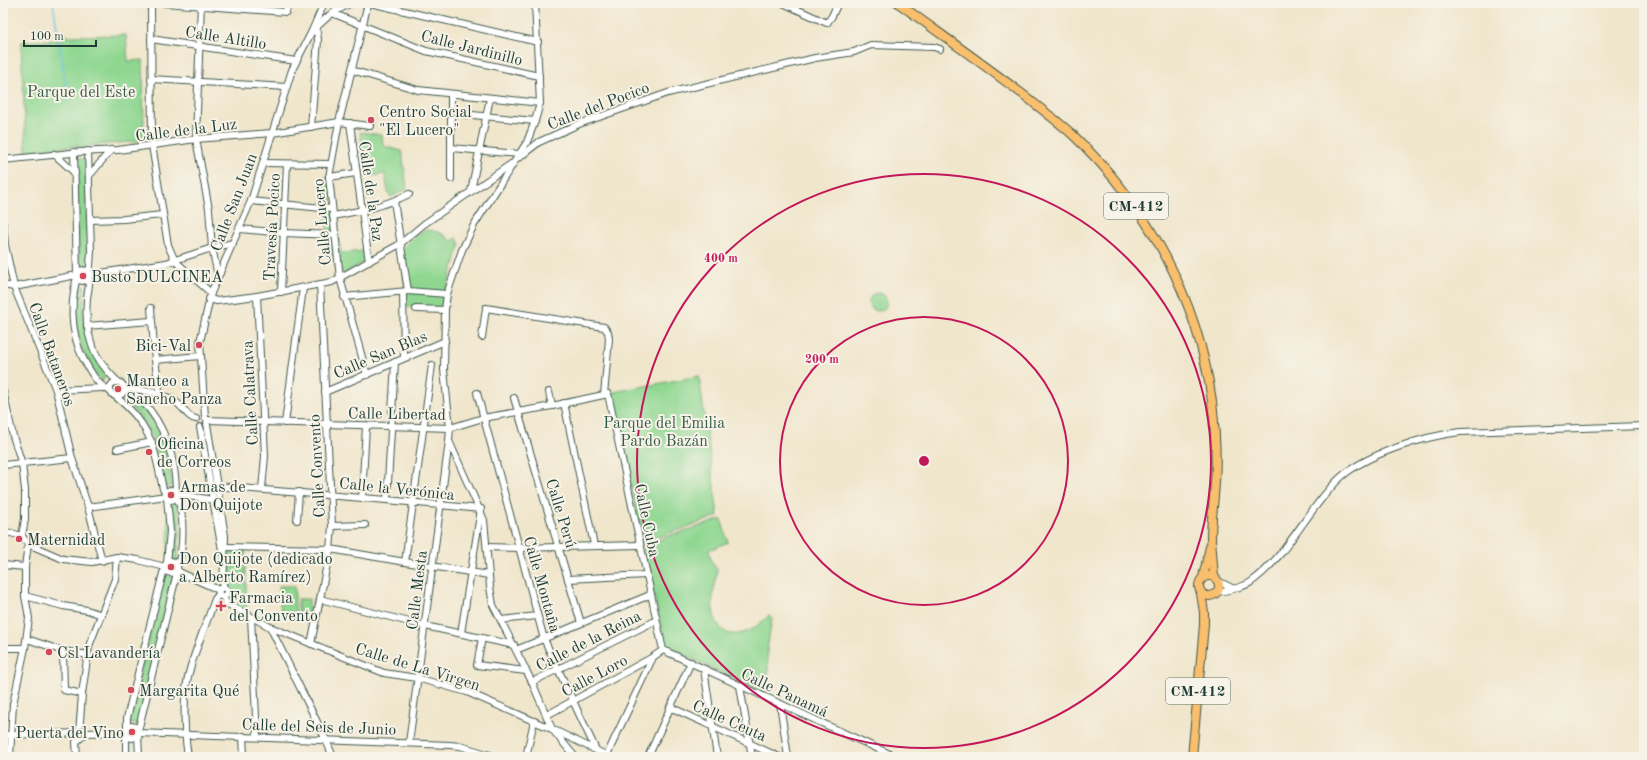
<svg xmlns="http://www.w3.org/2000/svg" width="1647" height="760" font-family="'Old Standard TT',serif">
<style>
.green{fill:#8fd791;stroke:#578a62}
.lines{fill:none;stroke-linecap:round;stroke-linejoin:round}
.stream{stroke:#62c3e0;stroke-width:1.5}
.canal{stroke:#62c3e0;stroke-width:5}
.minor-casing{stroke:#3e564b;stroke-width:8}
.major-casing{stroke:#3e564b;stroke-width:10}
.minor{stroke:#fff;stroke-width:6}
.major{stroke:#f9bf6d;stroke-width:8}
.ring{fill:none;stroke:#c2185b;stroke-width:2}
.poi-dot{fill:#d1495b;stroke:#f7f3e8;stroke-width:1.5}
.labels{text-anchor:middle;stroke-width:4;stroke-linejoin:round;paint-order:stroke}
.shield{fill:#f7f3e8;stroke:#60746a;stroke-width:1}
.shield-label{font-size:15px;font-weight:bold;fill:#1f3d34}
.street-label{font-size:16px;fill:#1f3d34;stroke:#f7f3e8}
.park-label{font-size:16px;fill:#355c47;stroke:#f7f3e8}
.poi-label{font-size:16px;fill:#1f3d34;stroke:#f7f3e8;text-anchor:start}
.centre{fill:#c2185b;stroke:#f7f3e8;stroke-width:2}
.ring-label{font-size:12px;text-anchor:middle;font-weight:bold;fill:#c2185b;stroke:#f7f3e8;stroke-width:4;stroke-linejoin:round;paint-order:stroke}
</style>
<rect width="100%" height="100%" fill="#f7f3e8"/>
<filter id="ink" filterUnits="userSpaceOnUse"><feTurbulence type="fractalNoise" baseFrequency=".025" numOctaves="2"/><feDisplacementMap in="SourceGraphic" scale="8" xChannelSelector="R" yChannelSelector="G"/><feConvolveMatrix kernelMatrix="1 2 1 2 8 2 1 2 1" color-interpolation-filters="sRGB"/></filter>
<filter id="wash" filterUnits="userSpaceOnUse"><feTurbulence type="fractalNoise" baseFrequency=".012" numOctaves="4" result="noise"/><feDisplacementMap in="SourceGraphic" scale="16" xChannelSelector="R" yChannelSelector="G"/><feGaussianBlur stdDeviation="0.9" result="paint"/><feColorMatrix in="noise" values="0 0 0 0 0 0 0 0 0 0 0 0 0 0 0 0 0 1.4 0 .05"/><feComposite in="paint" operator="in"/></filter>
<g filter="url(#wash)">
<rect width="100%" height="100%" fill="#f0e6cc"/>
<g class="green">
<path d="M126,35L128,61L143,60L144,137L142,141L85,146L81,152L77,146L26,152L21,42L63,40L65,36Z"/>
<path d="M360,132L382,135L383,146L402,151L407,189L391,197L388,192L385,174L366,177Z"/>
<path d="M77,159H86L87,266H79Z"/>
<path d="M324,177L329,178L341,253L364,251L366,261L338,277C330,244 322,211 324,177Z"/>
<path d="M427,230C438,231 444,234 451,241L457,238L460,245L444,297L442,308L407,307L401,250C411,240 412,234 427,230Z"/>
<path d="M77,285L85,286C81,320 84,346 106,374L102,382C76,349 74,325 77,285Z"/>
<circle cx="878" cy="302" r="9"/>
<path d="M699,376L718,516L642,543L613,392Z"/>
<path d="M131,394C162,426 165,443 173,486L164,487C157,446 155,431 124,400Z"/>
<path d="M177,502L178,503L180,533L177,562L174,559H168L169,503Z"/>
<path d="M721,519L728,542L709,550L712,563L717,569C716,581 711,597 713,609C719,647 750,636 769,615L772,618L767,651L770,695L666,647L642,545Z"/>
<path d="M228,549H245L247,612L230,604Z"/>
<path d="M164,575L174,577L138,725L128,723Z"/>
<path d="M279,586H295V616H281Z"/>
<rect x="298" y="599" width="11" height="21"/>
</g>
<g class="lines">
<g class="stream">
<path d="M53,3L68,100"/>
<path d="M132,756L133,740"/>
</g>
<path class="canal" d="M132,756V757"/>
</g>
</g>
<g filter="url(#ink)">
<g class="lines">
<defs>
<g id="minor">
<path d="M151,3L152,145L168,245L175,261L211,293"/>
<path d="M165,3L286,12L288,3"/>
<path d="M201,3L196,139L209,209L212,248L217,271L220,273"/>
<path d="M370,3L538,42"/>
<path d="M535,3L540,103L535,121L527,142L474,225L462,250L447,294L445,310L444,370L450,428L449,441L484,520L490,587L493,605L532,682L552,729L575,757"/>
<path d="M783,3L827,23L832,16L838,3"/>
<path d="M332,13L426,51L539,76"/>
<path d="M151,39L296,61"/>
<path d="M352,70L418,90L540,103"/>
<path d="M151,79L286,87"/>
<path d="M451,94V179"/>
<path d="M451,113L535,121"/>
<path d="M350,123L369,262"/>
<path d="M311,127L318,40L317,32L312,31L332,13L351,3"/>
<path d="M451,148L519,154"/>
<path d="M74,152L77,274"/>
<path d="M54,154L75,173"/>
<path d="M520,157L539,142L579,124L668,93L815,58L854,52L871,45L934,47L940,49"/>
<path d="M3,160L81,152L118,150L196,139L272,133L339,122L370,126"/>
<path d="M263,163L330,164"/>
<path d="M89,176L111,150"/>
<path d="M329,177L356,173"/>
<path d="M471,191L490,98"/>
<path d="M251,201L332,209"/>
<path d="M394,201L408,291"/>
<path d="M333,216C360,211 385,206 409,194"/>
<path d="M90,220L124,219L162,215"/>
<path d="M3,224L5,245L14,287L56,390L72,458L88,507L102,561"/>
<path d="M240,229L283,233L335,235"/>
<path d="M88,273L90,266L91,251L88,151"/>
<path d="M88,275L166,263L212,248L233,243"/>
<path d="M77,276C69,309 71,341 89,369C94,378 101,387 110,391"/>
<path d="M88,276L86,280L83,281L79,280L77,275L79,271C82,270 85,269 87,273C91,279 88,291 87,298C84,333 92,358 118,382"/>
<path d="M3,285L14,287L77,275"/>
<path d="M281,292L287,164"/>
<path d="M403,292L404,358"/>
<path d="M257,296L265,456L262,489"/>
<path d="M344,297L408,291L447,294"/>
<path d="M209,299L217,301L257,296L332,282L400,244L424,224L511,164"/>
<path d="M151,308L155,360L159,388L158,394"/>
<path d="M416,309L445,310"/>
<path d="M87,326L151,321"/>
<path d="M482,337L486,308L604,327L608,332L609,339L604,395"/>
<path d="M155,360L200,356"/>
<path d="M367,375L340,278L329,177L339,122L368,3"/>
<circle cx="117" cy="389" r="7"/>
<path d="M125,387C142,391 163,392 177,403C184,408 188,418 196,419"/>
<path d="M124,389C130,392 137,395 142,401C165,424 176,461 176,492"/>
<path d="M56,390L103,388"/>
<path d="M3,391L13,436L22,464L25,490V519L22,536"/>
<path d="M325,392L445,341"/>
<path d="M549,392L552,406"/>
<path d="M477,393L544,639L596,750"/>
<path d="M115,396C151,424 154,447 163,489L166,494"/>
<path d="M514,398L581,623"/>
<path d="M564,403L594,545"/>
<path d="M205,417L200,342L211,293L251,201L292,70L312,31L324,3"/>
<path d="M207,420L450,428L483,418L552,406L608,394L663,650"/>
<path d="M285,423L303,288"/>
<path d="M207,424L225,536L223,587"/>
<path d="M200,427L222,550"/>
<path d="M117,449L152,442"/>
<path d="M3,465L72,458"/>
<path d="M216,486L387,500L481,509L461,633"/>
<circle cx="171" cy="495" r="5"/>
<path d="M176,494L213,500"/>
<path d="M176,496C185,511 184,550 177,567"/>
<path d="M362,498L366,426"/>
<path d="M387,500L395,362"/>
<path d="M88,507L166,496"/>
<path d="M297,520L299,492"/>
<path d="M332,526L365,525"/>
<path d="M3,531L22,536L28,544L25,567V596L29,618L25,648L13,704L10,757"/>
<path d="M28,544L63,559L92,562L117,557L138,560L165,567"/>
<path d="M225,547L330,549L405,562L489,575"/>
<path d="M487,547L519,548L640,545"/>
<circle cx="171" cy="567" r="6"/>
<path d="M405,562L432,365"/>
<path d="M167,563L170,531L167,498"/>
<path d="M3,565L25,567"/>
<path d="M177,569L179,572L219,590"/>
<path d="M568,579L646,575"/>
<path d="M1218,581L1232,588"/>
<circle cx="223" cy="592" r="4.5"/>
<path d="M1217,592C1226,591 1244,587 1251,582C1287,557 1308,508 1340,478C1366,454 1425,436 1460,432L1644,426"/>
<path d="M25,596L63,606L87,610L102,615"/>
<path d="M223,596L226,603L270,627L384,673L417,678L467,692L552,729L610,757"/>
<path d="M320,599L425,626L514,645"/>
<path d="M251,617L257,737"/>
<path d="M501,620L537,616"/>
<path d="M270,627L326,740L333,757"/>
<path d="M482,638L477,665L526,671"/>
<path d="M27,639L63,651L89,655"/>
<path d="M311,644L330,549L332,526L320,284"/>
<path d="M3,648H25"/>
<path d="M516,650L650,595"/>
<path d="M663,650L896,757"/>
<path d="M63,651L64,690L82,694"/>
<path d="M704,669L717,757"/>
<path d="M532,682L655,621"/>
<path d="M740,686L752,757"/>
<path d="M780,704L788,757"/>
<path d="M670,707L779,757"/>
<path d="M547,715L653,657"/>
<circle cx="132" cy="732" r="6"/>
<path d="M127,729V718L163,573L165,570"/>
<path d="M138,731L176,577V571"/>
<path d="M138,733L450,745L460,746L497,757"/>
<path d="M79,734L82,694L89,646L115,579L117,557"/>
<path d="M138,734L139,757"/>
<path d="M3,735L126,732"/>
<path d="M243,736L244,757"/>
<path d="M409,743L449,441"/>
<path d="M77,757L76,742L85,734"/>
<path d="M126,757V734"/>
<path d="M188,757C184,729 182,696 190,669C197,645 207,622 215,599L219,594"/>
<path d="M526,757L534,721"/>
<path d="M606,757L653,657L663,650"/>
<path d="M648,757L691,662"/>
</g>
<g id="major">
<path d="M898,3C942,35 986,66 1029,99C1043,111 1059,122 1073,135C1148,206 1198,298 1212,401C1215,428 1217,456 1215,482C1214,501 1211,520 1211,539C1212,551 1213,564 1214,577"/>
<circle cx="1209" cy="586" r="10"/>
<path d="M1203,577L1210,547"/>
<path d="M1192,757L1204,625V612L1201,594"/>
</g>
</defs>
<use href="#minor" class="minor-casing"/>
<use href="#major" class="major-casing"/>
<use href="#minor" class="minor"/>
<use href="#major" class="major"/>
</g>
</g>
<g class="ring">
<circle cx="924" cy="461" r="144"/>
<circle cx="924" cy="461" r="287"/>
</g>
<g class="poi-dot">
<circle cx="371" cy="120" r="4"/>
<circle cx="83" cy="276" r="4"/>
<circle cx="199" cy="345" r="4"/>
<circle cx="118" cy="389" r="4"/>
<circle cx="149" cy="452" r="4"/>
<circle cx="171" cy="495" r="4"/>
<circle cx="19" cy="539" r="4"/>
<circle cx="171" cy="567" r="4"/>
<path d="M219 600h4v4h4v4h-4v4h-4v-4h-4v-4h4z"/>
<circle cx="49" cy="652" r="4"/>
<circle cx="131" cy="690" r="4"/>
<circle cx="132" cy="732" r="4"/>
</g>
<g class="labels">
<g class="shield">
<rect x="1104" y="193" width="64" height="26" rx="3"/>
<rect x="1166" y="678" width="64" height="26" rx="3"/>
</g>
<g class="shield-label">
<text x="1136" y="211">CM-412</text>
<text x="1198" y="696">CM-412</text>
</g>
<g class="street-label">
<text transform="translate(226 37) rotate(9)" y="6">Calle Altillo</text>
<text transform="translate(472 47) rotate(14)" y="6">Calle Jardinillo</text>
<text transform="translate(598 105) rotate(-21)" y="6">Calle del Pocico</text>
<text transform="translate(186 129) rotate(-7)" y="6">Calle de la Luz</text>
<text transform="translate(372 191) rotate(82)" y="6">Calle de la Paz</text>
<text transform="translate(233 202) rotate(-69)" y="6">Calle San Juan</text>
<text transform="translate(321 222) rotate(-95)" y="6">Calle Lucero</text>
<text transform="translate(271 227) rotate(-87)" y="6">Travesía Pocico</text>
<text transform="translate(53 354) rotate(70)" y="6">Calle Bataneros</text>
<text transform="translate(380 354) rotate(-23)" y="6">Calle San Blas</text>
<text transform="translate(249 393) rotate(-93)" y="6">Calle Calatrava</text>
<text transform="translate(397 413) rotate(1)" y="6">Calle Libertad</text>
<text transform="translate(316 466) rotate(-93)" y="6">Calle Convento</text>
<text transform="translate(397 488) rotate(6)" y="6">Calle la Verónica</text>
<text transform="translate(562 513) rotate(73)" y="6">Calle Perú</text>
<text transform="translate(648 520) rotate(78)" y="6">Calle Cuba</text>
<text transform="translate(543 584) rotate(74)" y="6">Calle Montaña</text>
<text transform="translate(416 590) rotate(-83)" y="6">Calle Mesta</text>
<text transform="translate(588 640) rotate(-27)" y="6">Calle de la Reina</text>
<text transform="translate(418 666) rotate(17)" y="6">Calle de La Virgen</text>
<text transform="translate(594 675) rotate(-28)" y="6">Calle Loro</text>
<text transform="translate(785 692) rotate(25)" y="6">Calle Panamá</text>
<text transform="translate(730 720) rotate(24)" y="6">Calle Ceuta</text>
<text transform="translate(319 726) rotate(2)" y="6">Calle del Seis de Junio</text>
</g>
<g class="park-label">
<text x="81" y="97">Parque del Este</text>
<text x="664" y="428">Parque del Emilia<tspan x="664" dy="18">Pardo Bazán</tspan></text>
</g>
<g class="poi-label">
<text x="379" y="117">Centro Social<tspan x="379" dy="18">"El Lucero"</tspan></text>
<text x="91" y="282">Busto DULCINEA</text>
<text x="191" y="351" text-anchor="end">Bici-Val</text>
<text x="126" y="386">Manteo a<tspan x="126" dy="18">Sancho Panza</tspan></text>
<text x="157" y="449">Oficina<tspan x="157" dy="18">de Correos</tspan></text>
<text x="179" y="492">Armas de<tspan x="179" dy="18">Don Quijote</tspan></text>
<text x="27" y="545">Maternidad</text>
<text x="179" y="564">Don Quijote (dedicado<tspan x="179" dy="18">a Alberto Ramírez)</tspan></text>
<text x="229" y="603">Farmacia<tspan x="229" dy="18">del Convento</tspan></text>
<text x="57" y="658">Csl Lavandería</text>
<text x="139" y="696">Margarita Qué</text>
<text x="124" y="738" text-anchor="end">Puerta del Vino</text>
</g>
</g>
<circle cx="924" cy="461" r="6" class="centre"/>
<g class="ring-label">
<text x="721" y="262">400 m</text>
<text x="822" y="363">200 m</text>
</g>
<rect width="1647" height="760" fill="none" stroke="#f7f3e8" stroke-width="16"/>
<path d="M24 40v6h72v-6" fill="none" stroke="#1f3d34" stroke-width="2"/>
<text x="30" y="40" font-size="12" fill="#1f3d34" stroke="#f7f3e8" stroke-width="3" paint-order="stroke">100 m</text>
</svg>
